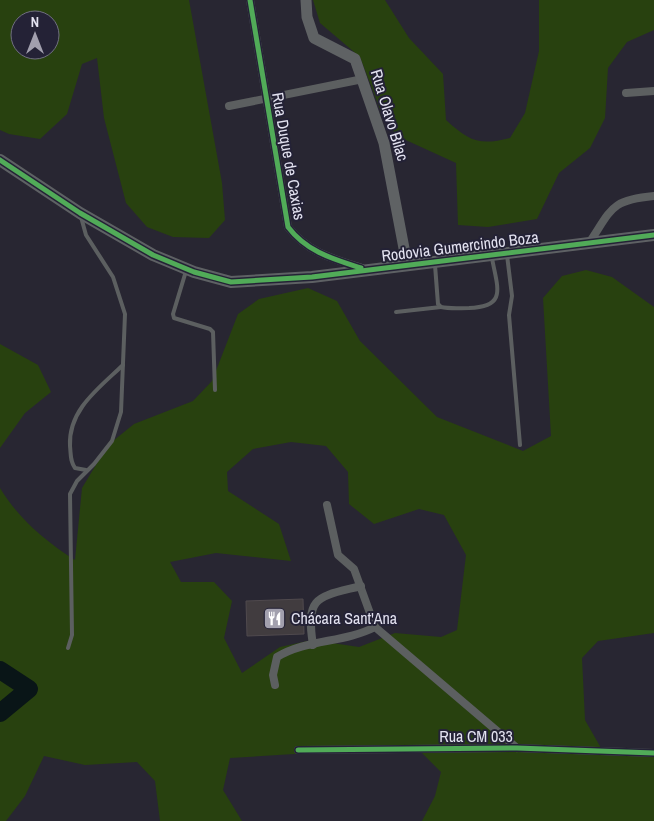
<svg xmlns="http://www.w3.org/2000/svg" width="654" height="821" font-family="'Archivo Narrow',sans-serif">
<style>
.green{fill:#28410f;fill-rule:evenodd}
.lines{fill:none;stroke-linecap:round;stroke-linejoin:round}
.river{stroke:#091517;stroke-width:18}
.building{fill:#413c3f;stroke:#504a4e}
.lane{stroke:#5c5f60;stroke-width:4}
.street{stroke:#5c5f60;stroke-width:8}
.secondary{stroke:#5f6264;stroke-width:11}
.primary{stroke:#5e6164;stroke-width:12}
.cycleway-casing{stroke:#242236;stroke-width:8}
.cycleway{stroke:#51ab58;stroke-width:5}
.labels{text-anchor:middle;stroke-width:4;stroke-linejoin:round;paint-order:stroke}
.street-label{font-size:16px;fill:#e3e2f0;stroke:#242236}
.poi-label{font-size:16px;fill:#e3e2f0;stroke:#242236;text-anchor:start}
</style>
<rect width="100%" height="100%" fill="#282632"/>
<g class="green">
<path d="M0,0H189L222,183L225,220L209,238L173,237L147,227L126,203L104,118L97,58L82,64L67,114L40,139L9,134L0,130ZM20,20H50V50H20Z"/>
<path d="M313,0H385L409,38L443,74L446,120C469,141 479,146 510,138L525,113L539,51V0H654V30L627,42L608,68L605,118L590,148L559,173L537,219L488,227L458,225L456,163L397,136L383,117L360,57L320,23Z"/>
<path d="M586,270L612,277L654,307V633L598,641L582,658L585,720L601,748L654,757V821H422L435,796L441,772L421,752H326L230,758L223,790L242,821H160L155,781L137,762L85,765L44,756L25,796L6,821H0V488C18,518 45,541 75,560L82,488L108,445L134,424L193,401L212,381L238,314L259,299L308,288L337,301L360,341L437,417L523,451L551,436L543,298L562,276ZM291,442L326,446L348,472L349,504L374,524L419,509L444,515L466,555L457,630L441,637L395,633L359,647L312,640L280,647L242,673L224,638L232,601L214,582H181L170,562L216,553L291,561L279,524L228,491L227,472L253,449Z"/>
<path d="M0,344L38,365L51,392L25,413L0,448Z"/>
</g>
<g class="lines">
<path class="river" d="M0,670L29,689L0,713"/>
</g>
<path class="building" d="M303,599L304,634L247,636L246,601Z"/>
<g class="lines">
<g class="lane">
<path d="M507,255L512,296L509,315L520,445"/>
<path d="M435,265L438,304L441,307C450,309 459,308 469,308C508,307 497,287 492,258"/>
<path d="M186,271L173,314L174,318L210,329L213,332L215,390"/>
<path d="M396,312L441,307"/>
<path d="M86,470L75,468C70,461 71,455 70,446C68,410 99,388 123,365"/>
<path d="M68,648L72,635L70,494L77,481L94,464L112,441L121,412L125,314L113,277L86,235L81,217"/>
</g>
<g class="street">
<path d="M250,0L288,227C307,252 333,259 362,268"/>
<path d="M626,93L654,91"/>
<path d="M229,106L363,79"/>
<path d="M589,243C612,209 610,200 654,196"/>
<path d="M327,505L338,555L354,569L375,627"/>
<path d="M313,645C305,595 318,597 361,586"/>
<path d="M275,685L273,675L277,657C306,639 344,643 375,627L517,748"/>
<path d="M298,750L517,748L654,753"/>
</g>
<path class="secondary" d="M306,0L307,17L314,38L355,59L384,143L407,264"/>
<path class="primary" d="M0,160L80,213L153,255L194,272L231,282L312,277L654,235"/>
<defs>
<g id="cycleway">
<path d="M250,0L288,227C307,252 333,259 361,268"/>
<path d="M0,160L80,213L153,255L194,272L231,282L312,277L654,235"/>
<path d="M298,750L517,748L654,753"/>
</g>
</defs>
<use href="#cycleway" class="cycleway-casing"/>
<use href="#cycleway" class="cycleway"/>
</g>
<defs>
<symbol id="restaurant-square" viewBox="-11 -11 22 22"><rect x="-9" y="-9" width="18" height="18" rx="4" fill="#a2a0ae" stroke="#242236"/><path d="M-5-6h1v4h1v-4h1v4h1v-4h1v5L-1.5 .5V6h-2V.5L-5-1ZM5-6V6H3V1.5H1.5Q1.5-4 5-6Z" fill="#fff"/></symbol>
</defs>
<g fill-rule="evenodd">
<use href="#restaurant-square" x="262" y="606" width="25" height="25"/>
</g>
<g class="labels">
<g class="street-label">
<text transform="translate(390 115) rotate(73)" y="6">Rua Olavo Bilac</text>
<text transform="translate(289 156) rotate(80)" y="6">Rua Duque de Caxias</text>
<text transform="translate(460 246) rotate(-7)" y="6">Rodovia Gumercindo Boza</text>
<text x="476" y="742">Rua CM 033</text>
</g>
<g class="poi-label">
<text x="291" y="624">Chácara Sant'Ana</text>
</g>
</g>
<g transform="translate(35 35)"><circle r="24" fill="#242236" stroke="#706f80"/>
<path d="M0-4L9 19L0 12L-9 19Z" fill="#a2a0ae"/>
<text y="-8" font-size="14" font-weight="bold" text-anchor="middle" fill="#e3e2f0">N</text>
</g>
</svg>
